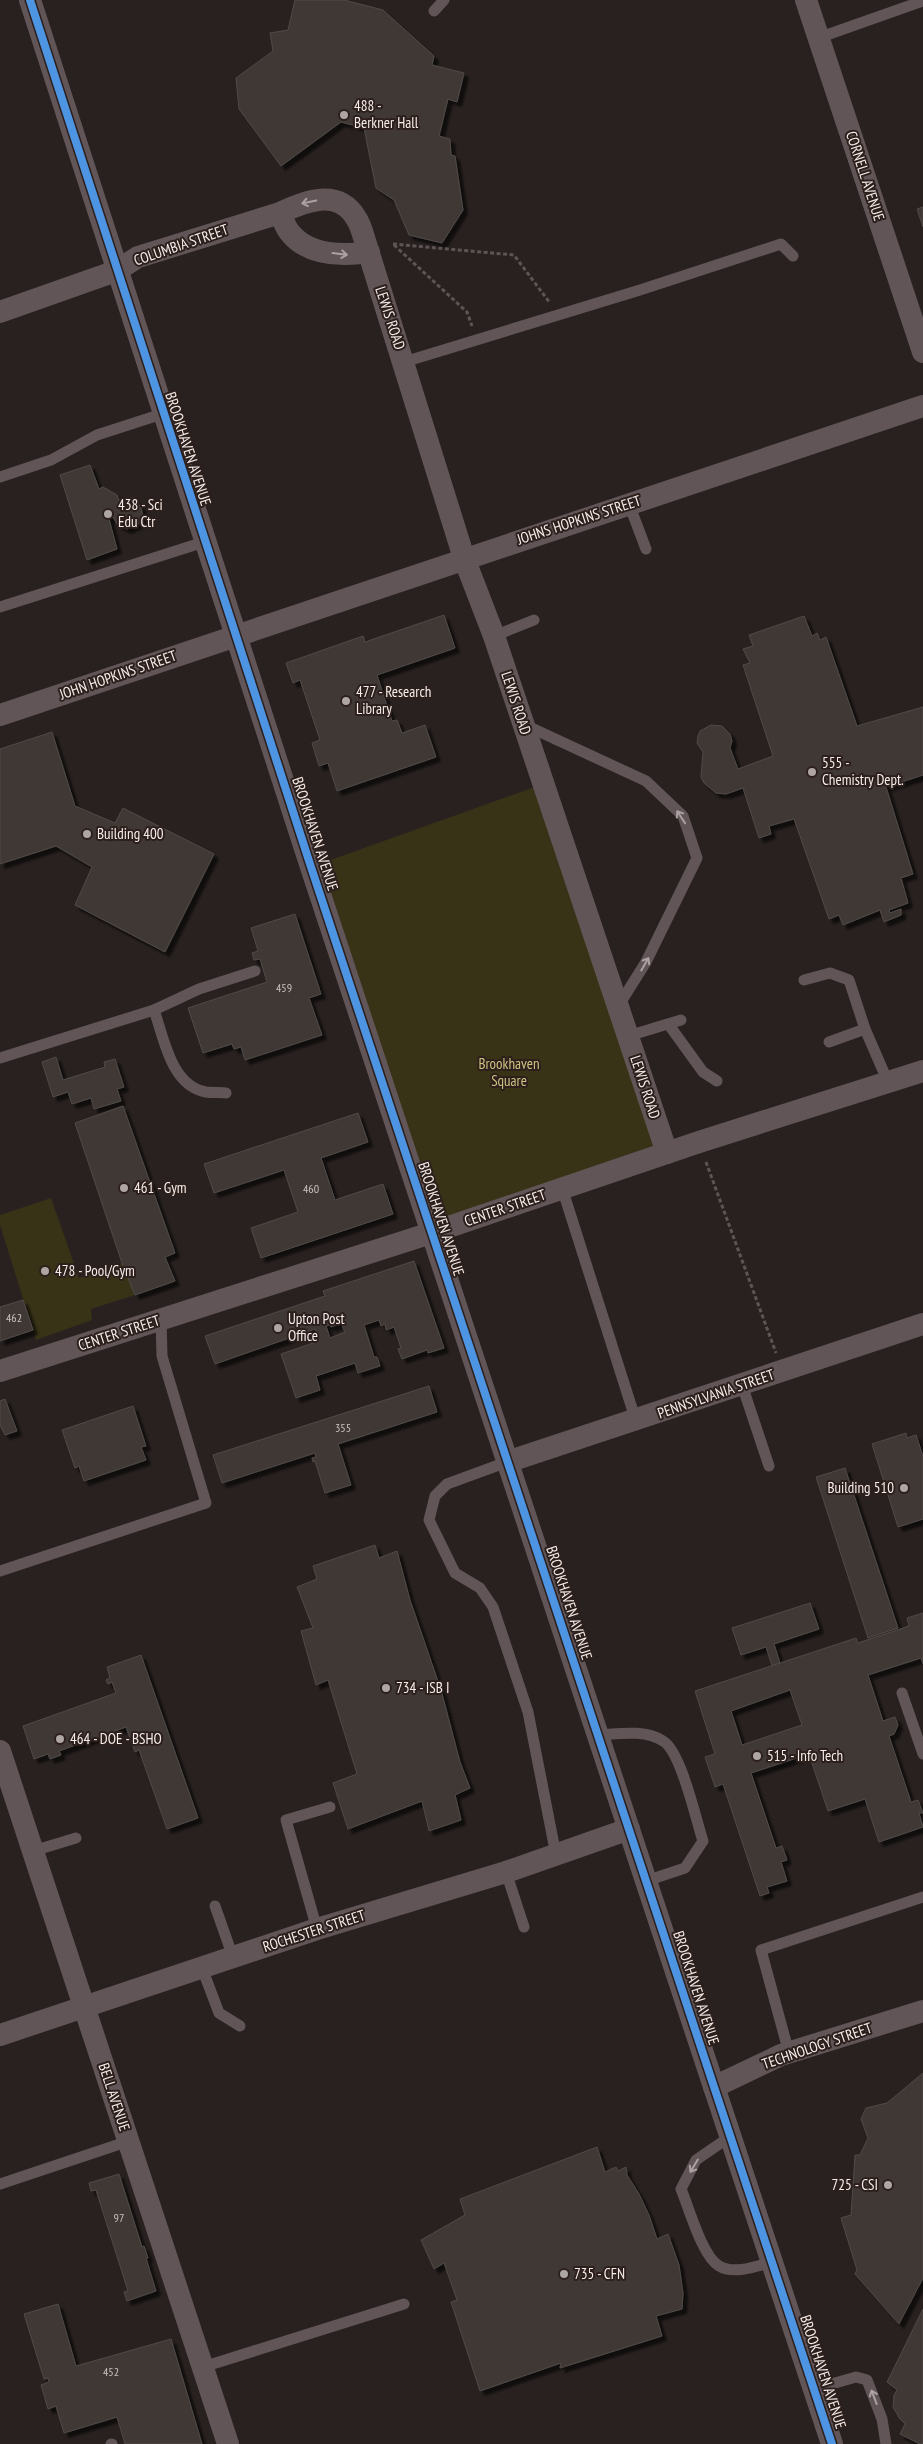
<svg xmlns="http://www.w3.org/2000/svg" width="923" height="2444" font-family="'PT Sans Narrow',sans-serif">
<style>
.green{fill:#383217}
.building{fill:#413834;stroke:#4f4a48;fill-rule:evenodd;filter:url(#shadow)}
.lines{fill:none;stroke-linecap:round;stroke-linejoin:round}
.path{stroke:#5d5456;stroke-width:3;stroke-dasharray:4 2.5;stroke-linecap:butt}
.lane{stroke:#615558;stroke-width:11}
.street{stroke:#615558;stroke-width:22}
.cycleway-casing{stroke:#2c1f1c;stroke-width:11}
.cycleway{stroke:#4d94e3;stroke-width:8}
.oneway{stroke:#aca1a1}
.poi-dot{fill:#aea6a3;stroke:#2c1f1c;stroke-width:2}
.labels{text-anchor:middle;stroke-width:4;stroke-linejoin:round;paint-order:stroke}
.number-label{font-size:12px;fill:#c9c0bc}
.poi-label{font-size:15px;fill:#f6edea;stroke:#2c1f1c;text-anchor:start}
.street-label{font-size:15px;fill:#f6edea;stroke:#2c1f1c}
.park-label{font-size:15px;fill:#cdc281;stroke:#2c1f1c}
</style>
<defs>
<filter id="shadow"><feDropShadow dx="4.5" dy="4.5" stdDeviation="1" flood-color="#0009"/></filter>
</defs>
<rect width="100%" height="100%" fill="#282120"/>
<g class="green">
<path d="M543,784L667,1153L431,1233L311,867Z"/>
<path d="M51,1198L79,1278L122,1263L135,1295L91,1309L92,1320L36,1340L0,1225V1215Z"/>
</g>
<g class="building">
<path d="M295,0H344L383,10L434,56L432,65L464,73L457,102L448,99L439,136L450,139L451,155L455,156L463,210L442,243L409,235L394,200L376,188L364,128L341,122L281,166L239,109L236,78L273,51L270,33L288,30Z"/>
<path d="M923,207V227L917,209Z"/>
<path d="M90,465L99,489L103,487L117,495L119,500L133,498L141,507L143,517L140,523L127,529L117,524L113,517L109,519L117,549L87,560L60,475Z"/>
<path d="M444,615L455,648L377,675L392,721L397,720L402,733L425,725L436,757L337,791L328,763L319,766L312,743L320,740L300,680L293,683L286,663L363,636L365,642Z"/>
<path d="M804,616L812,636L817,633L820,640L826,637L857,726L923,707V775L886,787L913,874L901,878L908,903L889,910L890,913L901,909V915L884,922L880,910L843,925L839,915L829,919L794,819L769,826L771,834L759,838L743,788L726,794L716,793L704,783L701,777L703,752L697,743L698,736L700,731L711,725L722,726L730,734L732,741L730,748L738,769L773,756L743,665L750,663L743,649L753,646L749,635Z"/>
<path d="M52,732L75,806L115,823L123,808L214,854L165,952L75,905L92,867L56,846L0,864V749Z"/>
<path d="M295,914L321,994L309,998L322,1035L245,1060L241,1047L234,1049L232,1044L203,1053L188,1008L267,982L260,959L254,960L252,953L258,951L251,928Z"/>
<path d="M56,1057L63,1080L105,1067L104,1062L115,1059L124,1087L117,1089L121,1101L94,1109L91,1098L72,1104L68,1092L53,1097L42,1062Z"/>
<path d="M123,1106L175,1253L165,1257L175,1281L135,1295L122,1263L75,1123Z"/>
<path d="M358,1113L368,1142L321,1158L335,1200L383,1184L393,1214L261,1258L251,1228L298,1212L284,1170L214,1193L204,1164Z"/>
<path d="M414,1261L444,1348L428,1353L427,1350L402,1359L398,1349L401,1348L394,1327L386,1330L385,1324L381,1326L379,1320L364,1325L374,1357H377L380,1366L358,1373L355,1363L316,1376L320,1390L296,1398L281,1354L319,1341L315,1329L215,1364L205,1336L325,1296L323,1291ZM341,1323L345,1332L330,1338L326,1326L330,1325L331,1327Z"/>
<path d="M23,1300L33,1330L0,1341V1307Z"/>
<path d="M429,1386L437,1412L338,1444L351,1485L325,1493L315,1461L313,1462L312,1458L316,1457L315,1453L222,1483L213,1455Z"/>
<path d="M5,1399L17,1431L5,1435L0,1425V1401Z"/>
<path d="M133,1406L146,1446L141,1447L146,1460L84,1481L79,1466L75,1468L62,1430Z"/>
<path d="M906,1433L907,1438L916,1435L923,1456V1519L898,1527L872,1444Z"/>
<path d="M845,1468L898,1628L868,1638L816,1477Z"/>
<path d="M375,1545L379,1558L397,1551L410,1600L441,1690L460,1762L470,1788L455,1795L461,1820L429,1831L422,1801L348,1829L333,1783L357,1774L328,1680L316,1685L301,1631L313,1628L297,1587L317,1579L313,1566Z"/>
<path d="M810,1603L819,1629L774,1644L780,1663L772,1666L766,1647L741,1655L732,1628Z"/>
<path d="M923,1613V1664L921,1658L868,1675L883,1721L895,1717L898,1725L894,1734L889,1736L911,1802L918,1800L923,1813H919L923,1827L879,1842L865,1799L828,1811L809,1754L751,1773L776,1848L782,1846L787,1860L781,1862L787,1881L767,1887L769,1893L760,1896L723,1784L715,1787L705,1757L715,1754L695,1691L856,1638L858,1643L909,1626L907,1618ZM790,1690L802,1725L742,1745L731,1711Z"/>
<path d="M141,1655L198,1818L167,1829L139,1750L135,1752L126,1727L59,1751L61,1755L50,1759L48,1754L34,1759L23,1726L116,1693L112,1682L108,1684L106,1680L110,1678L107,1667Z"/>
<path d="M923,2073V2278L899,2324L855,2274L857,2270L841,2218L851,2215L855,2155H860L868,2138L861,2119L866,2108L887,2103Z"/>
<path d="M597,2147L605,2172L616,2167L618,2171L626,2167L627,2175L639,2194L649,2215L657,2239L668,2234L679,2265L683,2293L682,2309L656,2316L662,2336L560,2368L561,2363L480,2391L451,2302L457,2300L444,2263L434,2269L421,2240L465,2215L460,2199Z"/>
<path d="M119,2174L142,2247L144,2246L148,2258H146L156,2291L127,2301L124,2292L128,2291L96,2190L91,2191L89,2183Z"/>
<path d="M58,2304L76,2366L171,2339L202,2444H125L117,2417L64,2433L56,2406L48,2409L41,2385L49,2382L48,2378L44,2379L24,2314Z"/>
<path d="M923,2309V2444H920L900,2434L905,2424L900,2419L893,2407L894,2395L897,2390L887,2382Z"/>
</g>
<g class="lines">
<g class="path">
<path d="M393,244L514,255L550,303"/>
<path d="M394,245L467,312L472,326"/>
<path d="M706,1162L776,1353"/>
</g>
<g class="lane">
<path d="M434,11L444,0"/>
<path d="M818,38L923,1"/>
<path d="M404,362L640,290L781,244L793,256"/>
<path d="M0,477L51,460L97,435L162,414"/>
<path d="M629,504L646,549"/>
<path d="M0,607L204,542"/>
<path d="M494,636L534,620"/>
<path d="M525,725L646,781L683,816L697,858L646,962L619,1005"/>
<path d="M804,980L830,973L849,980L865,1029L888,1082"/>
<path d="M154,1010C164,1038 171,1086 206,1092C213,1093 220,1092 226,1093"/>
<path d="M669,1025L703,1072L717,1081"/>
<path d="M628,1036L681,1020"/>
<path d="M829,1042L865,1029"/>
<path d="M0,1058L154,1010L199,989L255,971"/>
<path d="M562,1188L636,1421"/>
<path d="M742,1385L769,1466"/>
<path d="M507,1462L447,1484L435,1496L429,1520L455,1573L480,1588L493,1607L528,1712L556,1855"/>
<path d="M0,1571L206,1503L162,1356L161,1319"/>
<path d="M902,1693L923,1754"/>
<path d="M598,1735C618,1734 645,1729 663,1741C681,1751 696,1820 703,1841L685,1868L646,1881"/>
<path d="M33,1851L76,1838"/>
<path d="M506,1872L524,1927"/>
<path d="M215,1906L233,1957"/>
<path d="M317,1929L286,1820L330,1807"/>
<path d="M202,1968L219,2013L240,2026"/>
<path d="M789,2053L761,1950L923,1897"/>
<path d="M731,2136L696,2160L681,2189C689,2208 702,2256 719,2266C734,2275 757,2266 772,2262"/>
<path d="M0,2184L129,2141"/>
<path d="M203,2367L404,2304"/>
<path d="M814,2389L856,2377L867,2380L882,2419L886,2444"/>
<path d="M111,2444H112"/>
</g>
<g class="street">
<path d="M30,0L311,867L832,2444"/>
<path d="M806,0L923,352"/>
<path d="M280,213C283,220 286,229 291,234C310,256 343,256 369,252"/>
<path d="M0,312L116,271L138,257L280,213C305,201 338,188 356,218C361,225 363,235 366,244L464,558L494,636L667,1153"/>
<path d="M0,715L923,406"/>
<path d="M0,1371L431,1233L699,1142L923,1071"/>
<path d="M507,1462L923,1324"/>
<path d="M0,1751L228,2444"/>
<path d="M0,2035L317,1929L506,1872L629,1829"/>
<path d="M714,2087L781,2055L923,2011"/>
</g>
<defs>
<path id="cycleway" d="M30,0L311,867L832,2444"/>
</defs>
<use href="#cycleway" class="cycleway-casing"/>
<use href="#cycleway" class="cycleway"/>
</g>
<defs><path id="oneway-shaft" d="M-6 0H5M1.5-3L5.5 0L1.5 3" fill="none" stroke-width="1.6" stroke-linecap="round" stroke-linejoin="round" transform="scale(1.25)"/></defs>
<g class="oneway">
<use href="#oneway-shaft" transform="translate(309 202) rotate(168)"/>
<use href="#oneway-shaft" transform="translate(340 254) rotate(7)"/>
<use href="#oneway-shaft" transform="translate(681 817) rotate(-123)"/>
<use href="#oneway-shaft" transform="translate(645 964) rotate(-60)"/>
<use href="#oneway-shaft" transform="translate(694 2166) rotate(121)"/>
<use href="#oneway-shaft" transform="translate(874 2397) rotate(-111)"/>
</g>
<g class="poi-dot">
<circle cx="344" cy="115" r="5"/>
<circle cx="108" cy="514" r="5"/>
<circle cx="346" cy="701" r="5"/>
<circle cx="812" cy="772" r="5"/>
<circle cx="87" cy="834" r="5"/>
<circle cx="124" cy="1188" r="5"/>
<circle cx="45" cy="1271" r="5"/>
<circle cx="278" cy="1328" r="5"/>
<circle cx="904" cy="1488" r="5"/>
<circle cx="386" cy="1688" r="5"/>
<circle cx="60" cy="1739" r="5"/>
<circle cx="757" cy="1756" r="5"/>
<circle cx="888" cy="2185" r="5"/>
<circle cx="564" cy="2274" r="5"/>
</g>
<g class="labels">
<g class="number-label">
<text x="284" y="992">459</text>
<text x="311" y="1193">460</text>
<text x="14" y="1322">462</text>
<text x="343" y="1432">355</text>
<text x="119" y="2222">97</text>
<text x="111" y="2376">452</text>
</g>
<g class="poi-label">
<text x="354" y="111">488 -<tspan x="354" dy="17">Berkner Hall</tspan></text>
<text x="118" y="510">438 - Sci<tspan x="118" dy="17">Edu Ctr</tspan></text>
<text x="356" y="697">477 - Research<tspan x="356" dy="17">Library</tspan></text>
<text x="822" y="768">555 -<tspan x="822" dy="17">Chemistry Dept.</tspan></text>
<text x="97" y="839">Building 400</text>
<text x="134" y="1193">461 - Gym</text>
<text x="55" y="1276">478 - Pool/Gym</text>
<text x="288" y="1324">Upton Post<tspan x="288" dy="17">Office</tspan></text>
<text x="894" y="1493" text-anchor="end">Building 510</text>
<text x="396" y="1693">734 - ISB I</text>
<text x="70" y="1744">464 - DOE - BSHO</text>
<text x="767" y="1761">515 - Info Tech</text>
<text x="878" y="2190" text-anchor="end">725 - CSI</text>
<text x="574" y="2279">735 - CFN</text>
</g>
<g class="street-label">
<text transform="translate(865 176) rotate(72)" y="5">CORNELL AVENUE</text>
<text transform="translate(181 245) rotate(-19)" y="5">COLUMBIA STREET</text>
<text transform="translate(390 318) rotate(72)" y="5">LEWIS ROAD</text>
<text transform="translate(188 449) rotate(72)" y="5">BROOKHAVEN AVENUE</text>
<text transform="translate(579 520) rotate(-18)" y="5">JOHNS HOPKINS STREET</text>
<text transform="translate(118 675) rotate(-19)" y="5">JOHN HOPKINS STREET</text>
<text transform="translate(516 703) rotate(72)" y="5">LEWIS ROAD</text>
<text transform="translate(315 834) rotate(72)" y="5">BROOKHAVEN AVENUE</text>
<text transform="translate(645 1087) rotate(72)" y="5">LEWIS ROAD</text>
<text transform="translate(505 1208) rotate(-19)" y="5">CENTER STREET</text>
<text transform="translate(441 1219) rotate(72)" y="5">BROOKHAVEN AVENUE</text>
<text transform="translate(119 1333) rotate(-18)" y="5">CENTER STREET</text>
<text transform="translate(716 1394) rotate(-19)" y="5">PENNSYLVANIA STREET</text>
<text transform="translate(569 1603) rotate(72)" y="5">BROOKHAVEN AVENUE</text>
<text transform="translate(314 1931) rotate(-18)" y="5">ROCHESTER STREET</text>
<text transform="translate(696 1988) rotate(72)" y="5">BROOKHAVEN AVENUE</text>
<text transform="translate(817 2046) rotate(-19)" y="5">TECHNOLOGY STREET</text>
<text transform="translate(114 2097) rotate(72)" y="5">BELL AVENUE</text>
<text transform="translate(823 2372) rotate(72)" y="5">BROOKHAVEN AVENUE</text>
</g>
<g class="park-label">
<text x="509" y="1069">Brookhaven<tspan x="509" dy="17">Square</tspan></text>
</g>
</g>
</svg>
